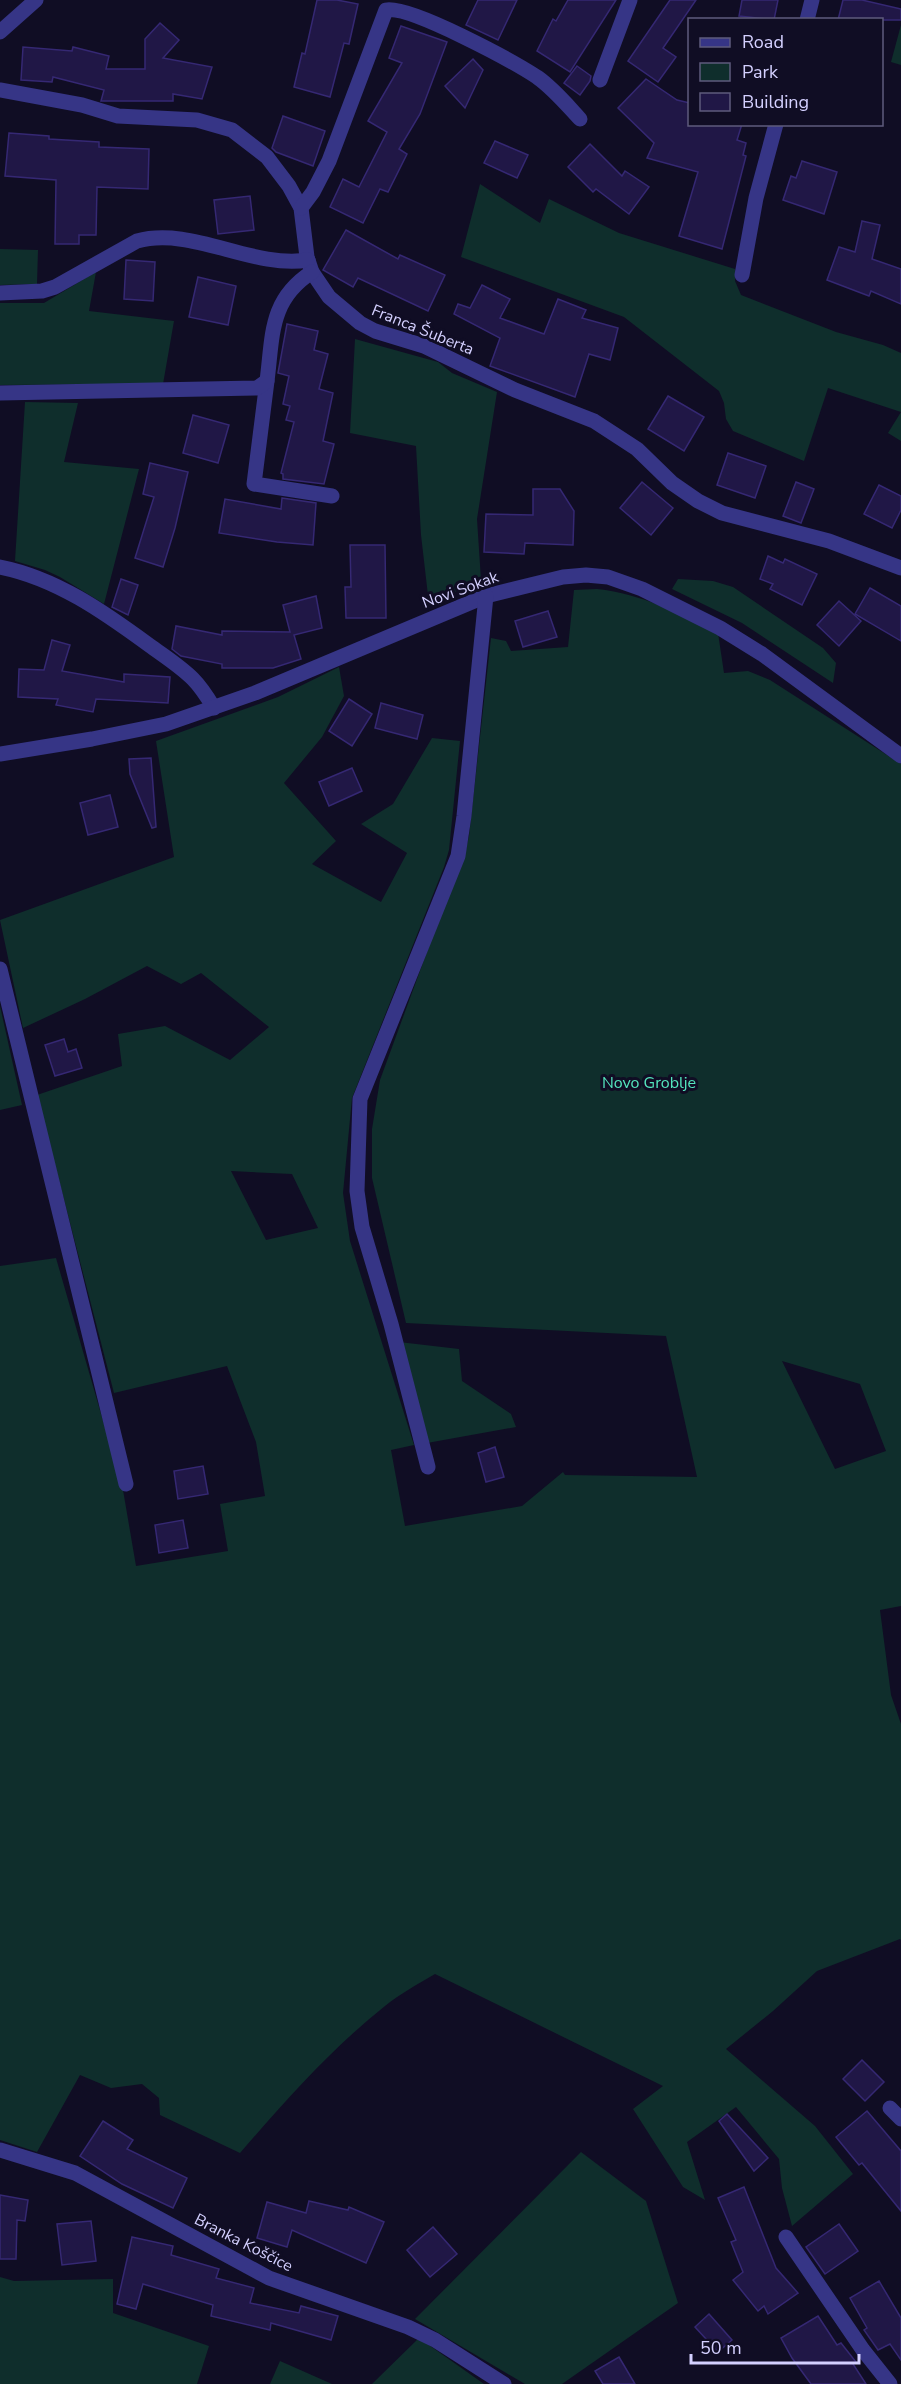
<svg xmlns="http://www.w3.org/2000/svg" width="901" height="2384" font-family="'Nunito Sans',sans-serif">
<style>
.green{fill:#0f2e2c;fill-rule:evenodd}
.building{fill:#201746;stroke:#352873;stroke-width:1.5}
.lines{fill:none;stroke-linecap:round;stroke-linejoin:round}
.minor{stroke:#363586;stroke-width:15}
.labels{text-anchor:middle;stroke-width:6;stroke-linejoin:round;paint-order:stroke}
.street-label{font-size:16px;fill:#d4d0ff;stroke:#100d24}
.park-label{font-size:16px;fill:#54e6be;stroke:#100d24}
</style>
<rect width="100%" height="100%" fill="#100d24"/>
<g class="green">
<path d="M901,25V65L891,62Z"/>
<path d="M480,184L540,223L549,199L619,233L735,269V281L741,295L836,332L883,345L901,353V412L828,388L804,461L733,431L726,419L724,403L719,391L624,317L461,257Z"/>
<path d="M0,249L38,250L37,284L0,285Z"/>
<path d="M96,272L89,311L174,321L163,384L0,385V303H44Z"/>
<path d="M355,339L438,362L452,373L497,392L477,519L481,580L429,604L421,535L416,446L350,433Z"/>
<path d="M25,402L78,403L64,462L139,469L104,604L60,577L45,570L15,561Z"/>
<path d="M901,412V441L888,433Z"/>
<path d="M678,579L713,581L733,587L823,648L836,663L833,683L742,623L672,589Z"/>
<path d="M597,589C643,594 677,613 718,633L724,673L748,671L770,680L901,764V1606L880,1610L891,1695L901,1724V1940L900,1939L817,1971L773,2011L726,2049L815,2126L853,2174L792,2226L782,2188L779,2159L736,2107L687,2142L705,2200L683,2187L633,2109L663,2086L435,1974C418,1984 400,1994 385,2006C331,2049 285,2101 240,2153L160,2115L159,2098L142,2084L111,2088L80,2075L37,2152L0,2140V1266L56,1258L123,1490L136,1566L228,1551L220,1504L265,1496L256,1442L227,1366L114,1393L37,1095L122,1066L118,1034L165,1026L230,1060L269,1027L201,973L181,984L147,966L85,999L23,1028L0,920L174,857L156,741L278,697L339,667L344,696L322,737L284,783L336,841L312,864L381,902L407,853L361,824L393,804L432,738L460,741L449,850L444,867L352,1098L343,1193L350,1241L414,1445L391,1450L405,1526L522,1506L563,1472L565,1475L697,1477L666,1336L406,1323L372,1178V1129L380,1080L446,900L463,862L469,836L491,638L506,641L511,651L568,647L574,590ZM231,1171L292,1174L318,1228L266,1240ZM782,1361L860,1384L886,1451L835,1469Z"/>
<path d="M0,1006L22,1105L0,1110Z"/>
<path d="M399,1342L459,1349L462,1381L511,1414L516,1427L427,1443Z"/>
<path d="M581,2152L646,2201L678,2303L562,2384H525L415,2319Z"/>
<path d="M0,2277L14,2281L113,2279V2313L209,2346L197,2384H0Z"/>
<path d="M419,2338L484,2384H372Z"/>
<path d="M280,2361L332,2384H270Z"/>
</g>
<g class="building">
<path d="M317,0H337L358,4L349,44L344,43L330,97L294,87L302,53L305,54Z"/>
<path d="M478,0H517L498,40L466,25Z"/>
<path d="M568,0H616L570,72L537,51L553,19L556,21Z"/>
<path d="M670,0H696L663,48L676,57L658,82L628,61Z"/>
<path d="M742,0H778L774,20L739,16Z"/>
<path d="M843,0H862L901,9V20H838Z"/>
<path d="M160,23L179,40L163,58L212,67L202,99L173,94V101H101L104,90L53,77L52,82L21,80L23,47L72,51L73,47L109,56L106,69H145V39Z"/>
<path d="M401,26L447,42L420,114L399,149L407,154L388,192L380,189L363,223L330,207L343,179L359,187L387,132L368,121L402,63L389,58Z"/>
<path d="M473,59L483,70L465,108L445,86Z"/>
<path d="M577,66L591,76L590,81L580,95L564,83Z"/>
<path d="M646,79L677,100L690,103V124H742L737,140L746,143L743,155L746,156L722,249L679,236L698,172L647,158L654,143L618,108Z"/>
<path d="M283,116L325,131L313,166L276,152L272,148Z"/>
<path d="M9,133L49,136V139L99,142V147L149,149L148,189L97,187L96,235H79V244H55L56,180L5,176Z"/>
<path d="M495,141L528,155L517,178L484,163Z"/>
<path d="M590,144L622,176L625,171L649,187L629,214L596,189L593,192L568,167Z"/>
<path d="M802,161L837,172L824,214L783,200L791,176L796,178Z"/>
<path d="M250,196L254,230L218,234L214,200Z"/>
<path d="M862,221L880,225L872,259L901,269V304L871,291L869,296L827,280L839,247L855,252Z"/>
<path d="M346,230L398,259L400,255L445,275L428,311L358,278L353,287L323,270Z"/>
<path d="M126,260L155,262L153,301L124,299Z"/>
<path d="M198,277L236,286L228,325L189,317Z"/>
<path d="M482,285L510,299L500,318L544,334L558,299L586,310L582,318L618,328L610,360L589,354L575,397L490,366L500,338L454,314L458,304L470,308Z"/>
<path d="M287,324L318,331L314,350L328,354L319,389L333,393L323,441L334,444L324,484L283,479V474L281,473L294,422L286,420L290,406L283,404L289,376L278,373Z"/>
<path d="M668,396L704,417L684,451L648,429Z"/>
<path d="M193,415L229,425L218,463L183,453Z"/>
<path d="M728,453L766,466L755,498L717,485Z"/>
<path d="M150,463L188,472L175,528L163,567L135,558L154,497L143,494Z"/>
<path d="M642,482L673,508L651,535L620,508Z"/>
<path d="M796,482L814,489L801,523L783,516Z"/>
<path d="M879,485L901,496V510L892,528L864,514Z"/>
<path d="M533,489H560L574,511L573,545L525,543L524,554L484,552L486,514L533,515Z"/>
<path d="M282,498L316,503L313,545L277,542L219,533L225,499L281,509Z"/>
<path d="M350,545H385L386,618H346L345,587H351Z"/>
<path d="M768,556L783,563L785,559L817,574L802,605L770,589L773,584L760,579Z"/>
<path d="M121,579L138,585L128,615L112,607Z"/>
<path d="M870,588L901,606V641L855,614Z"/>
<path d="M316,596L322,628L294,635L301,659L273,668H222V664L181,656L172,649L176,626L222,635V631L290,632L283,605Z"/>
<path d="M839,601L861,621L839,646L817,625Z"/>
<path d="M548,611L557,637L523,647L515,621Z"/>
<path d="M52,640L70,645L62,671L124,682V674L170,677L168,703L96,699L93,712L56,705L58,699L18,697L19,669L44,670Z"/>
<path d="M349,699L372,714L352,746L329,731Z"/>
<path d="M381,703L423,715L417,739L375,728Z"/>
<path d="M151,758L156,827L152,828L130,774L129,759Z"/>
<path d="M352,768L362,791L329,806L319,782Z"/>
<path d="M110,795L118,827L88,835L80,803Z"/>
<path d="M64,1039L68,1052L76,1049L82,1068L55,1076L45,1045Z"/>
<path d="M495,1447L504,1477L486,1482L478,1453Z"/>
<path d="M203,1466L208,1494L178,1499L174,1471Z"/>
<path d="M183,1520L188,1548L159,1553L155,1525Z"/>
<path d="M862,2060L884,2082L865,2101L843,2079Z"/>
<path d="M867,2111L901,2151V2211L862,2163L859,2165L836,2137Z"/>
<path d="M727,2114L768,2158L754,2171L719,2121Z"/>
<path d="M103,2121L133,2140L127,2149L187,2178L173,2208L122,2184L80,2156Z"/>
<path d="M744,2187L776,2268L798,2293L768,2314L764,2306L758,2311L733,2280L743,2272L731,2242L736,2240L718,2198Z"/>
<path d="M0,2195L28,2200L25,2221L17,2220L16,2259H0Z"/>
<path d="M309,2201L348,2210L349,2207L384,2222L366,2263L292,2230L287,2247L257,2238L267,2202L306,2213Z"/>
<path d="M91,2221L96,2261L62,2265L57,2224Z"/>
<path d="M839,2224L858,2251L825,2274L806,2247Z"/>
<path d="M433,2227L457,2254L430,2277L407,2250Z"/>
<path d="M132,2237L173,2246L171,2255L219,2269L216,2278L254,2288L250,2303L299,2313L301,2306L338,2316L331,2340L271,2323L270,2330L211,2316L213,2305L143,2284L136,2309L117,2304Z"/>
<path d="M879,2281L901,2318V2360L890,2344L878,2350L864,2330L867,2328L850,2298Z"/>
<path d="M709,2314L732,2340L718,2352L695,2327Z"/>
<path d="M818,2316L837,2345L841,2343L856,2362L853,2364L866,2384H811L792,2358L781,2338Z"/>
<path d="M619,2357L635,2384H603L595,2371Z"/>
</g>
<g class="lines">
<g class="minor">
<path d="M807,20L812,0"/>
<path d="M0,32L36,0"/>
<path d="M600,80L630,0"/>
<path d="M0,90L82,105L118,116L197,120L232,130L267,157L289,186L301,208L307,257L312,272L329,297L360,323L375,331L424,346L515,390L594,421L637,449L672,483L698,501L722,513L829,541L901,568"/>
<path d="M301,208L313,192L329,161L386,10C410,5 514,62 537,77C554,89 567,105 580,119"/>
<path d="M742,275L756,198L776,124"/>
<path d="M0,293L42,291L55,287L137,241C192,226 252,269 308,260"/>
<path d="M267,381L254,484L332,496"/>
<path d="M0,393L257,388L267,381C273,335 269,300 312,272"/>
<path d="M0,567C56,578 104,612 149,645C164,656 180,666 193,679C201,687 208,698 214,708"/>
<path d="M0,754L92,739L166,724L255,693L486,596L563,577L586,575L608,577L642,589L720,628L762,654L901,756"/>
<path d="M0,969L126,1484"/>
<path d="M428,1467L391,1324L362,1227L357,1191L360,1099L458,856L464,816L486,596"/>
<path d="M890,2108L901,2119"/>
<path d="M0,2150L75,2173L269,2278L408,2327L435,2340L504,2384"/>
<path d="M786,2237L863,2350L890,2384"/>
</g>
</g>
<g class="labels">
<g class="street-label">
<text transform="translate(423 329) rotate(22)" y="6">Franca Šuberta</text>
<text transform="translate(460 589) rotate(-20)" y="6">Novi Sokak</text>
<text transform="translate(244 2242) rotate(27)" y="6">Branka Koščice</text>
</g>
<g class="park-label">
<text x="649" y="1088">Novo Groblje</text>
</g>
</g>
<rect x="688" y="18" width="195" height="108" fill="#100d24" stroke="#5e5b7c" stroke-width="1.5"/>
<rect x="700" y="38" width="30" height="9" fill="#363586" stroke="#5e5b7c" stroke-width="1.5"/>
<text x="742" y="48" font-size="18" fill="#d4d0ff">Road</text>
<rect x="700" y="63" width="30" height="18" fill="#0f2e2c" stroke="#5e5b7c" stroke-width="1.5"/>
<text x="742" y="78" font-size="18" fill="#d4d0ff">Park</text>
<rect x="700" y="93" width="30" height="18" fill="#201746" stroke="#5e5b7c" stroke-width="1.5"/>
<text x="742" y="108" font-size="18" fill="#d4d0ff">Building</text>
<path d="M691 2354v9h168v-9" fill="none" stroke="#d4d0ff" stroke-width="3"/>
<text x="700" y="2354" font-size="18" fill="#d4d0ff" stroke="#100d24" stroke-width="4.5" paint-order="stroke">50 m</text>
</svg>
